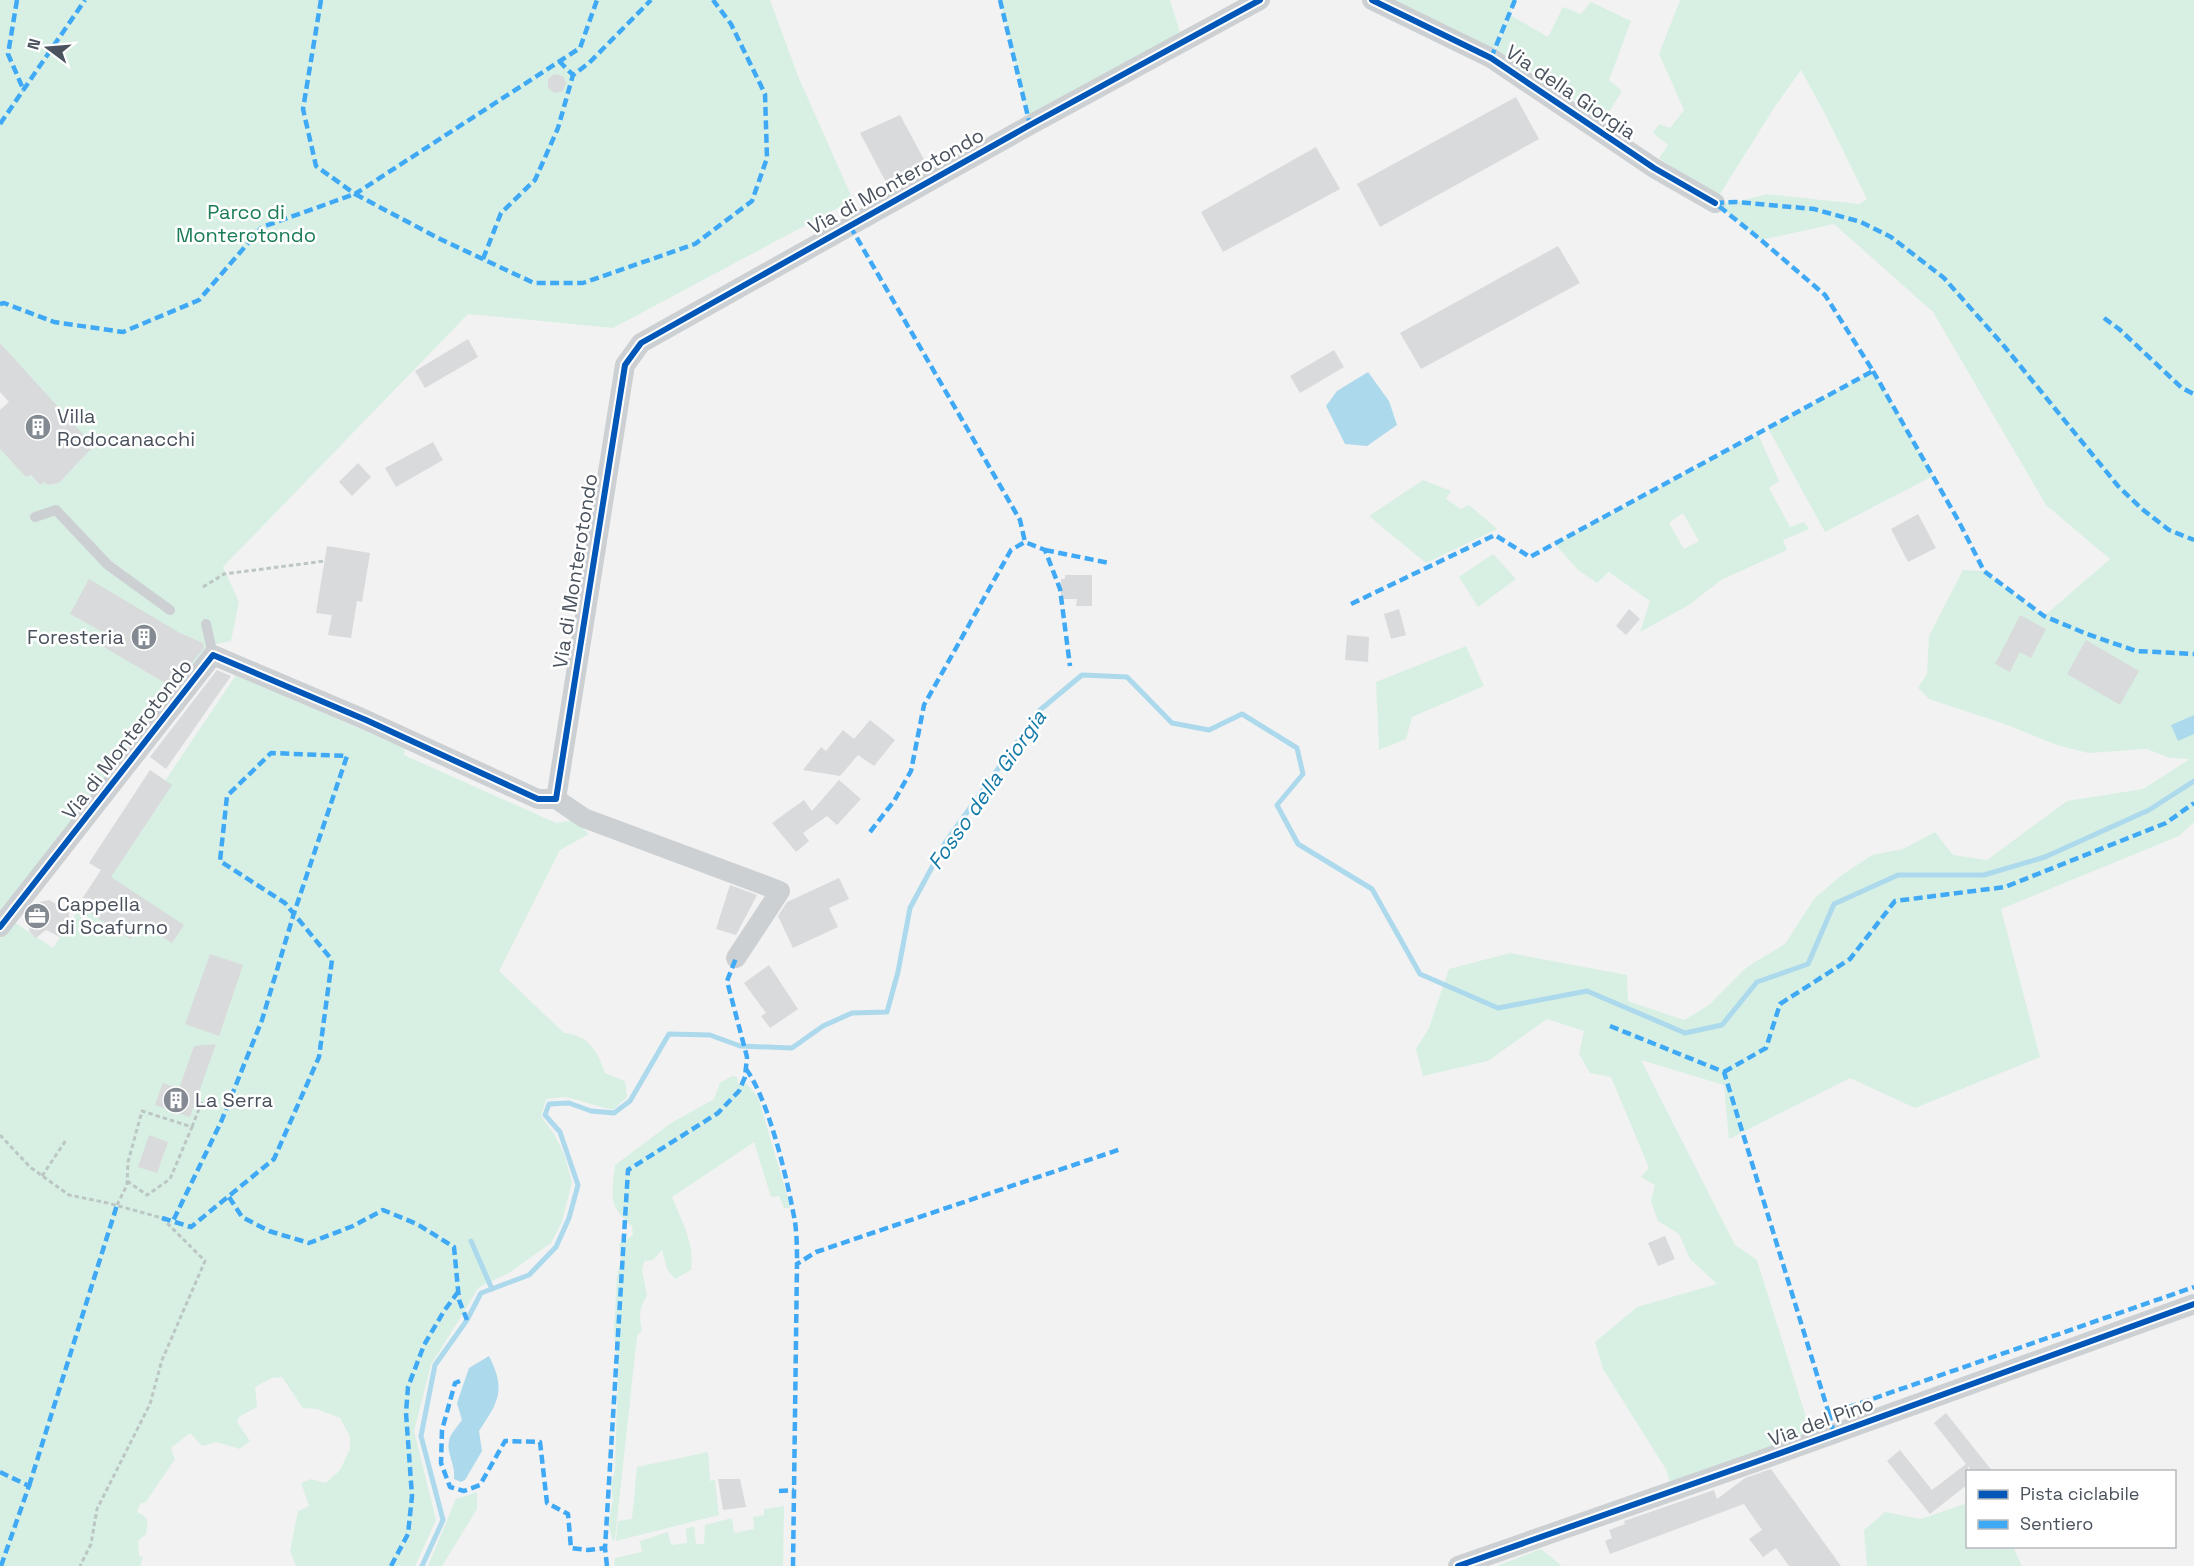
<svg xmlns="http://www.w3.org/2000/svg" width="2194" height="1566" font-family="'Space Grotesk',sans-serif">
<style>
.green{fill:#d8f0e3;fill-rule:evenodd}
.water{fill:#add9ec}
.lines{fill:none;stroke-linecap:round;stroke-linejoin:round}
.stream{stroke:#add9ec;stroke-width:5}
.building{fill:#d9dadc}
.path{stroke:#bcc6c4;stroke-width:3;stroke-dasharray:4.5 3;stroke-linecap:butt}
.service{stroke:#cdd0d3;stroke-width:10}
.minor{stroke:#cdd0d3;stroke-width:20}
.quiet{stroke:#3fa9f5;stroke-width:4.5;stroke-dasharray:9 4.5;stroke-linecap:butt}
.cycleway-casing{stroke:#fff;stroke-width:10}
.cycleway{stroke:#0057b8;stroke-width:6}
.labels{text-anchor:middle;stroke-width:5;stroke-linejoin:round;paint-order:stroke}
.street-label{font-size:20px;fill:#49525d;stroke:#fff}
.park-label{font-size:20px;fill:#1b7d56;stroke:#fff}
.poi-label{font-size:20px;fill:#49525d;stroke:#fff;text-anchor:start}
.water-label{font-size:21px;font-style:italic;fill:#1279a7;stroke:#fff}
</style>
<rect width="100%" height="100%" fill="#f2f2f2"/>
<g class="green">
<path d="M0,0H770L798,76L853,200L613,328L468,314L223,567L239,602L231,641L216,644L0,914V449L26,477L31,475L39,485L44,482L48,485L59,483L91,449L0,343Z"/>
<path d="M1000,0H1170L1183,42L1030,125Z"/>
<path d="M1372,0H1515L1491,58Z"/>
<path d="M1680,0H2194V822L2179,836L2001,909L2040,1057L1915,1108L1850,1078L1729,1139L1724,1085L1641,1060L1735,1245L1757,1260L1812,1436L1671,1491L1667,1471L1603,1369L1595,1342L1637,1307L1717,1284L1690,1259L1679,1234L1658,1221L1651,1201L1655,1185L1641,1177L1649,1168L1611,1077L1590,1073L1579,1054L1584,1031L1547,1019L1488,1061L1423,1076L1416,1049L1429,1028L1449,969L1510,953L1627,975L1628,1001L1684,1020L1709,1005L1747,967L1785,944L1814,899L1839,877L1872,855L1903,849L1935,832L1953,855L1987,860L2067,801L2143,789L2190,759L2170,758L2147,749L2088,753L2057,745L2002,723L1929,699L1918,688L1927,674L1929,636L1963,570L1984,571L2044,616L2110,559L2046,505L1933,312L1834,224L1761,240L1715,203L1736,202L1767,194L1859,204L1867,199L1823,110L1801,70L1774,108L1720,194L1708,191L1659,158L1668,145L1653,133L1659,124L1670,128L1684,110L1659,54Z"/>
<path d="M1591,2L1631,21L1609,80L1622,91L1603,121L1553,85L1496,50L1510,15L1548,37L1563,7L1581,14Z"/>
<path d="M1873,371L1933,476L1825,532L1768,428Z"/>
<path d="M1758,434L1779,481L1769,488L1790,527L1804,522L1809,529L1783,540L1787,550L1721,580L1689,605L1640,632L1650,601L1609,572L1597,583L1578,570L1555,544ZM1683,513L1699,541L1684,549L1669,523Z"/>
<path d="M1423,480L1451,491L1446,499L1461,509L1469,505L1497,529L1426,563L1369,516Z"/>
<path d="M1493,554L1516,579L1478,607L1459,577Z"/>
<path d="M1466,646L1484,686L1412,717L1406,739L1379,750L1376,682Z"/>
<path d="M236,675L405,748L404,755L556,823L574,820L589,834L560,850L499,971L564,1033C589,1035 598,1052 605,1073L625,1081L627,1097L613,1110L566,1097L546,1099L541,1116L554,1134L564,1154L572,1182L562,1221L551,1243L509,1273L479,1287L431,1365L414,1431L436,1520L415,1566H296L290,1551L298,1511L309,1506L301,1483L311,1479L326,1483L340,1470L350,1449V1436L340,1418L317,1409L303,1408L282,1377L272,1378L255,1387L257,1407L239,1417L237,1422L250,1441L240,1449L216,1442L202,1446L190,1433L171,1448L175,1459L146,1502L140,1504L137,1512C150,1518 148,1521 146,1534L138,1541L139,1556L143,1557L140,1566H0V939L14,922L53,948Z"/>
<path d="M732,1076L737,1077L738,1084H747L758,1097L790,1205L789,1208H784L779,1196L771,1197L754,1142L672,1197C682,1223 695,1242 691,1270L675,1279L667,1269L662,1250L653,1260L644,1261L642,1270L647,1296C639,1308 639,1316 642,1330L637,1336L615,1539L613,1541L608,1524L613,1500L611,1485L615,1469L618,1369L614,1331L617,1276L621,1261L619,1244L633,1235L632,1226C607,1206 612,1194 615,1165L671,1123L714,1099L720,1083Z"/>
<path d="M708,1452L710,1481L715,1480L719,1515L616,1541L618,1521L632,1519L637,1467Z"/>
<path d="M477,1492V1509L442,1566H428L456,1499Z"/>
<path d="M1967,1503L1968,1546L2013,1547L2022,1566H1867L1864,1530L1885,1512L1921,1519Z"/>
<path d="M784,1506L783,1566H614L615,1558L642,1552L640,1541L668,1532L671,1545L687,1543L686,1529L694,1526L696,1544H704L705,1525L732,1518L734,1533L754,1529L753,1517L764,1515V1509Z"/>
<path d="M1541,1549L1562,1566H1497Z"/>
</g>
<g class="water">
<path d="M1368,372L1389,401L1397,425L1367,446L1345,444L1326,406L1337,391Z"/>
<path d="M2194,715V734L2178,741L2171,725Z"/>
<path d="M489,1356C506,1390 499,1401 479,1431L482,1451L465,1480L461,1482L454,1479C456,1465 446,1453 449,1441C450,1434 458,1426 462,1420L457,1403L469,1368Z"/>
</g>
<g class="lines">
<g class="stream">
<path d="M471,1241L492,1289"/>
<path d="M422,1566L443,1520L421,1436L435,1365L467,1320L481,1293L529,1275L556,1247L569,1218L578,1185L560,1132L545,1115L549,1104L569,1103L591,1111L614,1113L630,1101L669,1034L710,1035L740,1046L792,1048L823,1026L852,1013L887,1012L898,972L910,908L945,843L1040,710L1082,675L1127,677L1172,723L1209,730L1242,714L1297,748L1303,774L1277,805L1298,844L1372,889L1420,974L1498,1008L1587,991L1685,1033L1722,1025L1757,982L1808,964L1834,904L1898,875H1984L2045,857L2149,810L2194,781"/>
</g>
</g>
<g class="building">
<path d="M554,74L563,76L566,83L563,91L554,93L548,88V79Z"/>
<path d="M1516,97L1539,139L1380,227L1357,184Z"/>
<path d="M900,115L927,165L888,186L860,133Z"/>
<path d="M1316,147L1340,189L1223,252L1201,212Z"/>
<path d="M1558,246L1580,283L1421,369L1400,333Z"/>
<path d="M468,339L478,357L425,388L415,371Z"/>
<path d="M0,343L91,443L88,446L91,449L59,483L48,485L44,482L40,485L31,475L26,477L0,449V410L9,402L0,392Z"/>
<path d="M1334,350L1344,367L1300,393L1290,376Z"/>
<path d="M433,442L443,460L396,487L385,468Z"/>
<path d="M358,463L371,477L352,496L339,482Z"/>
<path d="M1918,514L1936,548L1908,562L1891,529Z"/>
<path d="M327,546L370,553L362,602L357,601L351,638L328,635L332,615L316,613Z"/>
<path d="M1065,575H1092V606H1076L1077,599H1061V579H1065Z"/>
<path d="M89,579L180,633L203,643L204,648L172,687L95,642L101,631L70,614Z"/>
<path d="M1399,609L1406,635L1391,639L1384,614Z"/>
<path d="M1629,609L1640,619L1626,635L1616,626Z"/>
<path d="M2020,615L2046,629L2031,658L2020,652L2010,672L1995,664Z"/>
<path d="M1347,635L1369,637L1368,662L1345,660Z"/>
<path d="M2086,640L2139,671L2120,705L2067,674Z"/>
<path d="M217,670L231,676L166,769L150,757Z"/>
<path d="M870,720L895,740L874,766L858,755L840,776L803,770L821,747L826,751L843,730L854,739Z"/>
<path d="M150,770L172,785L111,877L184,925L172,943L140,923L130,939L78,905L101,870L89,863Z"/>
<path d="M839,780L861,799L837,825L827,816L803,833L809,841L796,852L772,823L804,800L812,811Z"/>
<path d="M839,878L849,899L829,908L838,927L793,948L778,916L787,902Z"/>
<path d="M730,885L757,895L736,935L716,929Z"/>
<path d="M49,900L69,911V923L60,937L46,930L36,938L30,932L26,916L34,903Z"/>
<path d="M210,954L243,965L219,1036L185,1024Z"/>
<path d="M769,965L798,1009L770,1028L761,1016L766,1013L744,983Z"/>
<path d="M216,1044L190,1117L155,1105L163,1083L179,1089L194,1046Z"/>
<path d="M149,1135L168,1142L157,1173L138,1167Z"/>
<path d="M1665,1236L1675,1259L1658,1266L1648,1243Z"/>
<path d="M1946,1413L1993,1472H1972L1968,1466V1484L1930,1514L1887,1461L1900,1450L1932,1490L1966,1464L1934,1423Z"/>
<path d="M1771,1469L1841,1566H1789L1776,1548L1763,1557L1749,1539L1762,1530L1744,1504L1610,1554L1605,1541L1612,1538L1609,1530L1625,1524L1624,1521L1714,1490L1717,1499L1745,1478Z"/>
<path d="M718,1479H740L746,1507L723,1510Z"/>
</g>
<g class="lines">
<g class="path">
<path d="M203,587L224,574L325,561"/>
<path d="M192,1127L202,1101"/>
<path d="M0,1135L30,1167L69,1195L108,1203L162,1218L205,1261L162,1360L150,1404L97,1509L91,1544L80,1566"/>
<path d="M42,1176L66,1140"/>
<path d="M117,1205L127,1185L128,1162L142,1111L192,1127L170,1179L147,1195L127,1181"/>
</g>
<g class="service">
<path d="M35,517L56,510L108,565L170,610"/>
<path d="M206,624L213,655"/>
</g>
<g class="minor">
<path d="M1372,0L1491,58L1654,168L1715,203"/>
<path d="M556,799L584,818L780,891L736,958"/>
<path d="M0,927L213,655L366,720L538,799H556L625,365L641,343L1030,125L1260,0"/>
<path d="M1458,1566L1764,1459L2194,1304"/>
</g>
<g class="quiet">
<path d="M17,0L8,54L24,91"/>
<path d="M321,0L303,109L316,166L355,194L580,48L597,0"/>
<path d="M1000,0L1030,125"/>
<path d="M1491,58L1515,0"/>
<path d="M559,61L573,75L589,63L651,0"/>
<path d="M0,124L85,0"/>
<path d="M1715,203L1736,202L1814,209L1861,222L1891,237L1944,278L2004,346L2118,486L2142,509L2169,530L2194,540"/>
<path d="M850,226L1020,520L1025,542"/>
<path d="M483,259L501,213L535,180L558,128L573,75"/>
<path d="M0,304L4,303L54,322L123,332L199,300L262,227L355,194L440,239L534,283H583L695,244L752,201L767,158L765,94L731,24L713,0"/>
<path d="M2104,318L2119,329L2182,388L2194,394"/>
<path d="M1873,371L1958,520L1984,571L2044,616L2087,634L2136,651L2194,654"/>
<path d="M1045,550L1109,563"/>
<path d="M1351,604L1495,535L1530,557L1873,371L1825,295L1761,240L1715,203"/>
<path d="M870,832L894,801L911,771L924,705L1011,550L1025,542L1045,550L1060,589L1070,666"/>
<path d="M1610,1026L1724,1072L1829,1414"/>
<path d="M746,1069C769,1100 788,1182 795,1222C797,1236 797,1250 797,1264"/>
<path d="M1724,1072L1766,1048L1780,1004L1850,959L1895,901L2005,887L2166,823L2194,803"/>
<path d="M229,1197L242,1217L269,1231L309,1243L353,1226L383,1210L417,1224L454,1247L459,1300L467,1320"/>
<path d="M162,1218L191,1227L274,1159L319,1057L332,960L285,903L220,861L227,796L271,753L347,756L294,913L262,1020L221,1122L173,1221"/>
<path d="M460,1381L455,1383L442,1430L441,1463L450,1487L464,1491L480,1485L505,1441L540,1442L547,1503L568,1514L571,1548L588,1550L605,1548"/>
<path d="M1834,1434L1829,1414L2194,1287"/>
<path d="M0,1472L29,1486L1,1566"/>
<path d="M29,1486L117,1205"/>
<path d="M779,1491L794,1490"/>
<path d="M391,1566L408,1534L412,1496L406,1413L408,1387L424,1345L444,1311L458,1292"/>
<path d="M607,1566L605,1548L628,1170L718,1113L739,1091L745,1077L747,1057L727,981L736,958"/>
<path d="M793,1566L797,1264L816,1252L1121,1149"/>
</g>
<defs>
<g id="cycleway">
<path d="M1372,0L1491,58L1654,168L1715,203"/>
<path d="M0,927L213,655L366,720L538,799H556L625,365L641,343L1030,125L1260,0"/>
<path d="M1458,1566L1764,1459L2194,1304"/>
</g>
</defs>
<use href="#cycleway" class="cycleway-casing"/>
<use href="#cycleway" class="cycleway"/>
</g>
<defs>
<symbol id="building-disc" viewBox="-11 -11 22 22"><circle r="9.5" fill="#848a91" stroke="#fff"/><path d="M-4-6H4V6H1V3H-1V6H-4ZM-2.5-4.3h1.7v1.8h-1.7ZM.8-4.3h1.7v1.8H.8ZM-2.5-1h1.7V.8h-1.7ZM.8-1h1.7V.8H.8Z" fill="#fff"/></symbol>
<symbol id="office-disc" viewBox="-11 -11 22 22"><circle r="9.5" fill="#848a91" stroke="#fff"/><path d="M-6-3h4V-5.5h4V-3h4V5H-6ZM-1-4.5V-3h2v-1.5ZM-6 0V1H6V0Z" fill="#fff"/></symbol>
</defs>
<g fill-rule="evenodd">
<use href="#building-disc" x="23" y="412" width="30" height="30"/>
<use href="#building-disc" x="129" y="622" width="30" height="30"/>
<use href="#office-disc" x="22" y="901" width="30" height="30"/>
<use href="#building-disc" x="161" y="1085" width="30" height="30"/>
</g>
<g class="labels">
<g class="street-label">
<text transform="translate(1571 92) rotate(34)" y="7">Via della Giorgia</text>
<text transform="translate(896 181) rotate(-29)" y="7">Via di Monterotondo</text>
<text transform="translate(575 571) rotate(-81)" y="7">Via di Monterotondo</text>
<text transform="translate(127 739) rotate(-52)" y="7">Via di Monterotondo</text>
<text transform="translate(1821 1421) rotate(-20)" y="7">Via del Pino</text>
</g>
<g class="park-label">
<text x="246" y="219">Parco di<tspan x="246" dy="23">Monterotondo</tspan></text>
</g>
<g class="poi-label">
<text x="57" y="423">Villa<tspan x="57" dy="23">Rodocanacchi</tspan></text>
<text x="124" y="644" text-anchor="end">Foresteria</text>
<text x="57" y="911">Cappella<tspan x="57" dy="23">di Scafurno</tspan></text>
<text x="195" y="1107">La Serra</text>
</g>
<g class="water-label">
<text transform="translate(987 790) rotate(-55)" y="7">Fosso della Giorgia</text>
</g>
</g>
<rect x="1966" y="1470" width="210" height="78" fill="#ffffff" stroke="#b6babe" stroke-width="1.5"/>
<rect x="1978" y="1490" width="30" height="9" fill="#0057b8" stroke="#b6babe" stroke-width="1.5"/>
<text x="2020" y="1500" font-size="18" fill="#49525d">Pista ciclabile</text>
<rect x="1978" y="1520" width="30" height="9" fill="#3fa9f5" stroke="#b6babe" stroke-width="1.5"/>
<text x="2020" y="1530" font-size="18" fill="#49525d">Sentiero</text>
<g transform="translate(48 48) rotate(286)" stroke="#ffffff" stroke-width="4.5" paint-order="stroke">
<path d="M0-4.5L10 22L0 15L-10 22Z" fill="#49525d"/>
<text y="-9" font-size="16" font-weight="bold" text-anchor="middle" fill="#49525d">N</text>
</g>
</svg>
